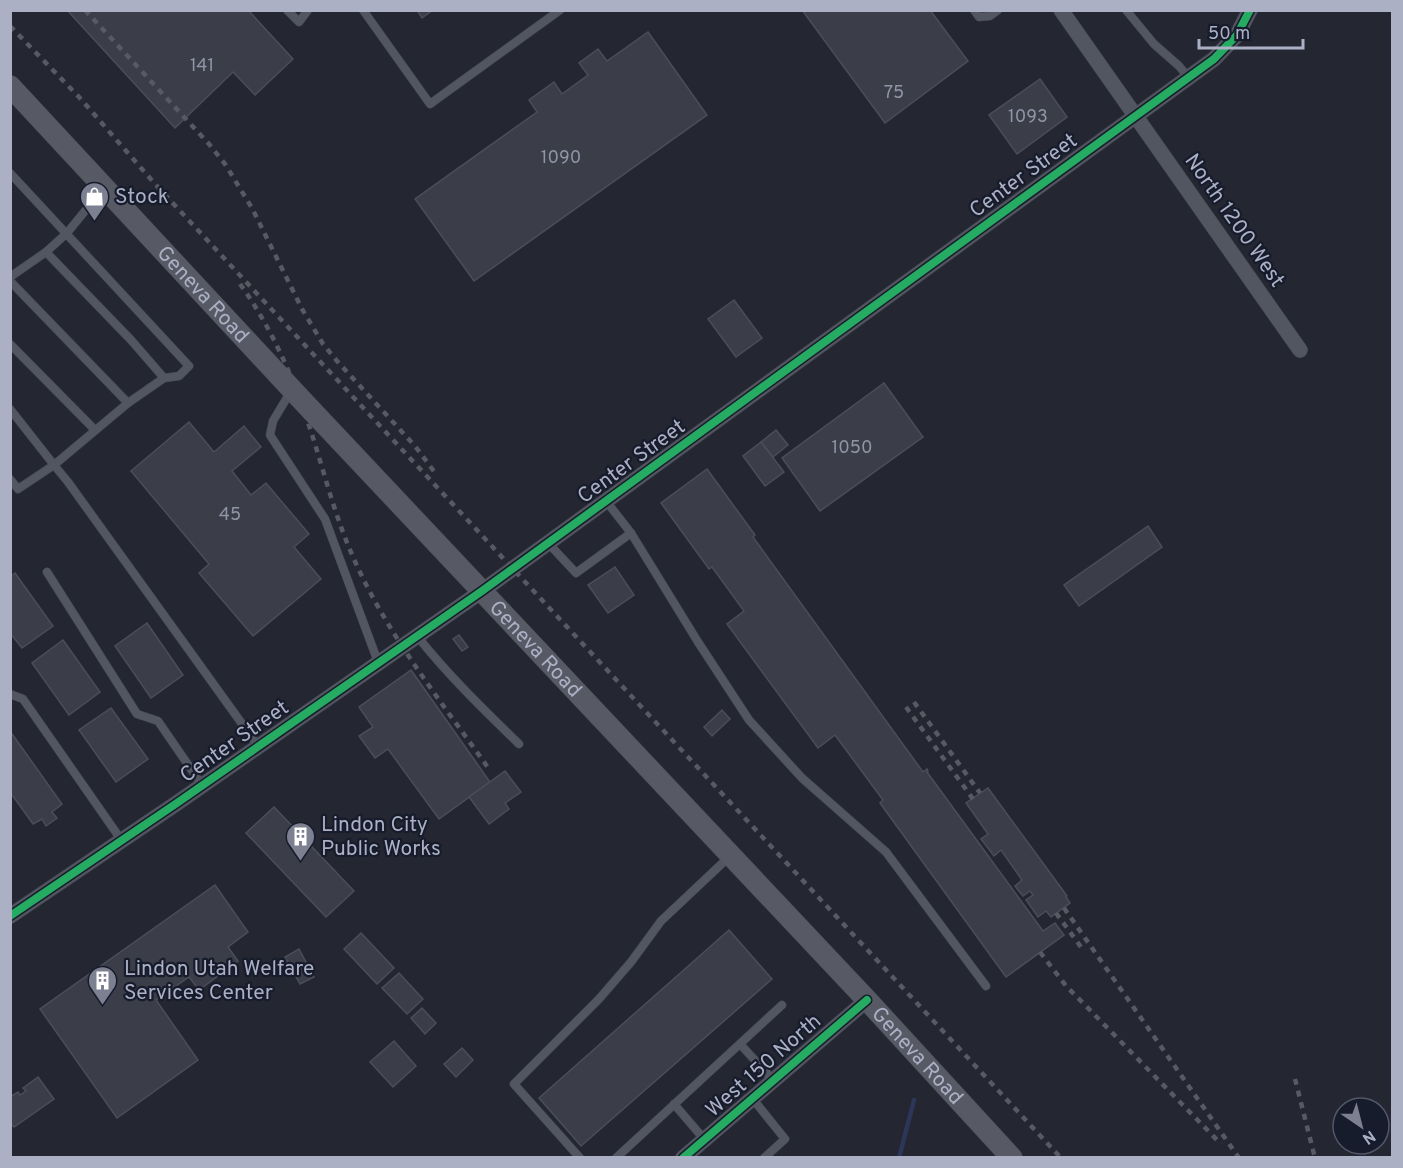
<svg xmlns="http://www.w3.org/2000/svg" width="1403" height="1168" font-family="Overpass,sans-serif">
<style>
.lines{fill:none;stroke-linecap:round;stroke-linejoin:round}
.stream{stroke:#2c3658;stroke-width:4.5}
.building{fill:#3b3e48;stroke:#4b4e5a;stroke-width:1.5}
.service-casing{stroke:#40424b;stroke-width:9}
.minor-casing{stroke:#40424b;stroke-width:16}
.secondary-casing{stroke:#40424b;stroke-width:22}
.service{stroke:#525660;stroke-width:8}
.minor{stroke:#525660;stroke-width:15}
.secondary{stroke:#575a65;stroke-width:21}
.rail{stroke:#575a63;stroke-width:4.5;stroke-dasharray:6 6;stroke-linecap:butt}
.cycleway-casing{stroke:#171c2c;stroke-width:11}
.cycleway{stroke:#26ab63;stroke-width:8}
.labels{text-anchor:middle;stroke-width:4.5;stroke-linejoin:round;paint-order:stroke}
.number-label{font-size:18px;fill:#8f94a6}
.street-label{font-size:21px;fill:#abb0c5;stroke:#171c2c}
.poi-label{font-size:21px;fill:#abb0c5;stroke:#171c2c;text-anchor:start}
</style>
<rect width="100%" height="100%" fill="#242731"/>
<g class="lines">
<path class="stream" d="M899,1158L914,1100"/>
</g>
<g class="building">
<path d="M67,10H248L293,59L255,95L233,72L175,128Z"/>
<path d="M417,10H433L422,18Z"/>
<path d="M802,10H930L968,61L885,123Z"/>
<path d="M648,32L707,115L474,281L415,199L537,112L529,100L554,82L562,94L588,75L579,63L598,49L607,61Z"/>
<path d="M1040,79L1067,117L1017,154L989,115Z"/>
<path d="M734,300L762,338L736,357L708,319Z"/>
<path d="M884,383L923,437L820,511L782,458Z"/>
<path d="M189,422L214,452L244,426L261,447L232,471L251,495L266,483L309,534L294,547L321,579L253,636L199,573L209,564L131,471Z"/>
<path d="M776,430L788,445L773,457L761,442Z"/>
<path d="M761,442L784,472L765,486L743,456Z"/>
<path d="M707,469L755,535L753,537L923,772L927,769L928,771L927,772L1043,931L1055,923L1064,935L1006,977L880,803L883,800L835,735L818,748L727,624L744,611L712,567L709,569L661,503Z"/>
<path d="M1148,526L1162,547L1079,606L1064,585Z"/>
<path d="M615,567L634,595L608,613L588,585Z"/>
<path d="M15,573L53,626L22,648L10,633V577Z"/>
<path d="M147,623L183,675L151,698L115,646Z"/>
<path d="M459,635L468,647L462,651L453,639Z"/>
<path d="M63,640L100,692L69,715L32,663Z"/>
<path d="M411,670L490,782L439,819L388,749L375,758L359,736L373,727L359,707Z"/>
<path d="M111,708L148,759L116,782L79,730Z"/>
<path d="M722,710L730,719L712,736L704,727Z"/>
<path d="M10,731L62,804L52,812L57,818L46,826L42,819L33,824L10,792Z"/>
<path d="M505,771L521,792L505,803L509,809L489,824L469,797Z"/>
<path d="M988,788L1067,896L1066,897L1070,903L1051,917L1046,911L1038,917L1026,900L1033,895L1030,891L1023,896L1015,886L1022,880L1001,850L994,856L981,839L988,834L966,803Z"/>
<path d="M274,807L354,891L326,917L246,833Z"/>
<path d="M215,885L248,932L228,947L238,961L199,990L189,977L156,1000L198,1060L117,1118L40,1009Z"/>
<path d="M729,930L772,979L581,1146L539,1098Z"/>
<path d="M361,933L394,968L377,984L344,949Z"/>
<path d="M299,949L314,977L300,984L285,957Z"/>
<path d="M399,973L423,999L407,1014L382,988Z"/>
<path d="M422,1008L436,1023L425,1034L411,1018Z"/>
<path d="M394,1041L416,1066L393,1087L370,1062Z"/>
<path d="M462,1048L473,1060L456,1077L444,1064Z"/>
<path d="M38,1077L54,1099L14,1127L10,1122V1097L18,1092L20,1095L26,1091L23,1088Z"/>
</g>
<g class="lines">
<defs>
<g id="service">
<path d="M287,10L299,22L308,10"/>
<path d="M363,10L430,104L560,10"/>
<path d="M974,10L979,17L990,16L998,10"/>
<path d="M1126,10L1154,44L1179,66L1188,77"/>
<path d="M10,173L189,366L179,376L164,378"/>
<path d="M10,277L46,252"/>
<path d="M10,281L128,403"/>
<path d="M10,344L95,430"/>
<path d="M291,391L273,421L270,435L325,519L378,662"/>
<path d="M10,409L54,465L128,403L164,378L131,340L46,252L67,233L103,189"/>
<path d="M10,479L18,489L54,465L68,482L258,746"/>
<path d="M606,501L631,533L698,642L749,720L802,778L886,852L986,986"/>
<path d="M548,543L576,573L631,533"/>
<path d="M47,572L137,714L158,721L202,785"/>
<path d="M417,636C448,675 483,709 519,744"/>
<path d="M10,694L23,699L122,841"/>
<path d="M740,1044L773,1080"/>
<path d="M752,1098L785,1139L764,1158"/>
<path d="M674,1104L704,1139"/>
<path d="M580,1158L514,1084L599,999L631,962L661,921L730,856"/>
<path d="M616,1158L782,1005"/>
</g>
<g id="minor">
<path d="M1061,10L1300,350"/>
<path d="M10,916L177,803L482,591L1214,59L1237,35L1250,10"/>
<path d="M683,1158L867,1000"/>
</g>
<g id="secondary">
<path id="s1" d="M10,86L298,396L867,1000L1012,1158"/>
</g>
</defs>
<use href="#service" class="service-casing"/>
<use href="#minor" class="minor-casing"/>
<use href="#secondary" class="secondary-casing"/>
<use href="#service" class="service"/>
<use href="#minor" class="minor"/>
<use href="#secondary" class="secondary"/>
<g class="rail">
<path d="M85,10L209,144L225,164L252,208L302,309L323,344L337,361L415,446L436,474"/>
<path d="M10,26L79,97L155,184L1061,1158"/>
<path d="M240,284C274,331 297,386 314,441C325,476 334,511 348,545C381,627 438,697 489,769"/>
<path d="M914,702L980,793"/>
<path d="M906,707L973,799"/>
<path d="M1064,908L1239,1158"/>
<path d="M1056,913L1081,947"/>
<path d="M1040,952L1067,987L1085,1005L1221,1144"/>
<path d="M1295,1079L1315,1158"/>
</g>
<defs>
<g id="cycleway">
<path d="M10,916L177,803L482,591L1214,59L1237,35L1250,10"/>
<path d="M683,1158L867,1000"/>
</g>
</defs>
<use href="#cycleway" class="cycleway-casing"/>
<use href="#cycleway" class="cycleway"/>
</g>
<defs>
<symbol id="shop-pin" viewBox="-11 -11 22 30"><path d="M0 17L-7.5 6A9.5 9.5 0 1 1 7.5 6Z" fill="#7c8091" stroke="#171c2c"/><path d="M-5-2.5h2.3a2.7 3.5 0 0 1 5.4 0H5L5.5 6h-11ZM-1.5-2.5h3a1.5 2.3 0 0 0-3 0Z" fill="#fff"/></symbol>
<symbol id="building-pin" viewBox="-11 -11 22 30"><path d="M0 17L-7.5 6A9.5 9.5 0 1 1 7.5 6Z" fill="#7c8091" stroke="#171c2c"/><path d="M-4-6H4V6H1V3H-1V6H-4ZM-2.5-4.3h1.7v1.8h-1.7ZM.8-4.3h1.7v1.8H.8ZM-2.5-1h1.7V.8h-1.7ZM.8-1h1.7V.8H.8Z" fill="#fff"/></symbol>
</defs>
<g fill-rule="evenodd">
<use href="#shop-pin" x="78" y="180" width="33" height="45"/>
<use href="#building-pin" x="284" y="820" width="33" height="45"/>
<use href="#building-pin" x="86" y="964" width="33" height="45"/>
</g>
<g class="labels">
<g class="number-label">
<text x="202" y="71">141</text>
<text x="894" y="98">75</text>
<text x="1028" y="122">1093</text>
<text x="561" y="163">1090</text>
<text x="852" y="453">1050</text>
<text x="230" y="520">45</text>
</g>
<g class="street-label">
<text transform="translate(1023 175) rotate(-36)" y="7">Center Street</text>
<text transform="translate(1235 220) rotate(55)" y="7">North 1200 West</text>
<text dy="7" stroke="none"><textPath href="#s1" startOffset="284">Geneva Road</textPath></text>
<text transform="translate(631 461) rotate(-36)" y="7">Center Street</text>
<text dy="7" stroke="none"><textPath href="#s1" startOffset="770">Geneva Road</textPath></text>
<text transform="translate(234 741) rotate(-35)" y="7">Center Street</text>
<text dy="7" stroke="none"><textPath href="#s1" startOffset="1328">Geneva Road</textPath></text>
<text transform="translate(763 1065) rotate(-41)" y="7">West 150 North</text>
</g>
<g class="poi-label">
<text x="115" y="203">Stock</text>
<text x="321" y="831">Lindon City<tspan x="321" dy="24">Public Works</tspan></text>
<text x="124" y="975">Lindon Utah Welfare<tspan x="124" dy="24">Services Center</tspan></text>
</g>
</g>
<rect width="1403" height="1168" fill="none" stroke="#abb0c5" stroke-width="24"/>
<g transform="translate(1361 1126) rotate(145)"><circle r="28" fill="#171c2c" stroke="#525769" stroke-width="1.5"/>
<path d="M0-4.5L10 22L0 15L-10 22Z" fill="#7c8091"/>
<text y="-9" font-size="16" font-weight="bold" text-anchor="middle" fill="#abb0c5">N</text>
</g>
<path d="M1199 39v9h104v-9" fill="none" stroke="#abb0c5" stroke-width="3"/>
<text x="1208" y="39" font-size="18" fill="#abb0c5" stroke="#171c2c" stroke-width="4.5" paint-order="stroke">50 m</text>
</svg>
